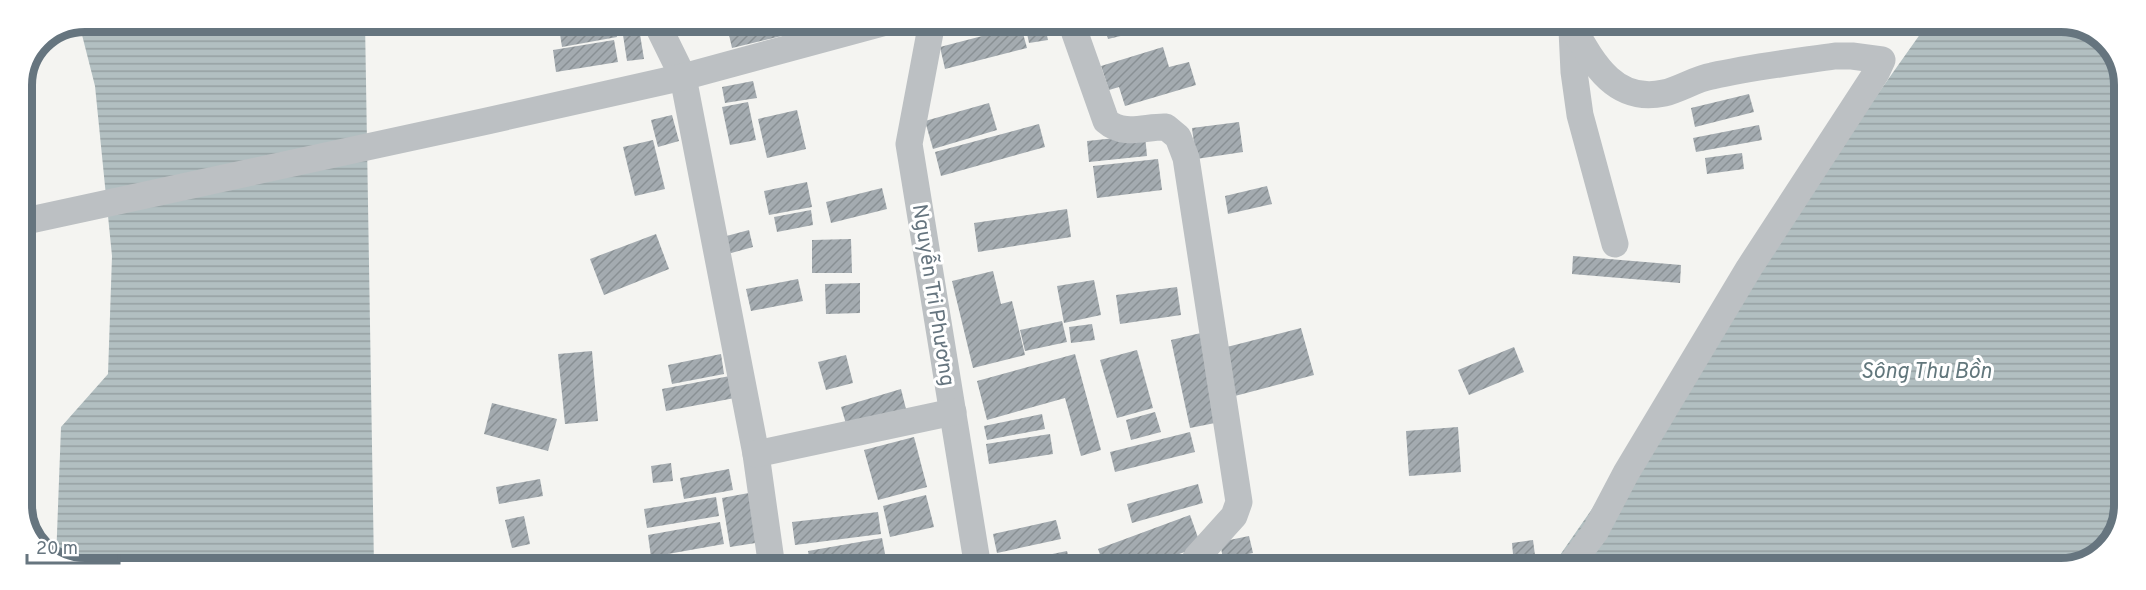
<svg xmlns="http://www.w3.org/2000/svg" width="2146" height="590" font-family="Overpass,sans-serif">
<style>
.water{fill:url(#water-rules)}
.building{fill:url(#building-hatch)}
.lines{fill:none;stroke-linecap:round;stroke-linejoin:round}
.street{stroke:#bcc0c3;stroke-width:27}
.labels{text-anchor:middle;stroke-width:6;stroke-linejoin:round;paint-order:stroke}
.street-label{font-size:21px;fill:#66757f;stroke:#fff}
.water-label{font-size:22px;font-style:italic;fill:#62777c;stroke:#fff}
.rim{fill:none;stroke:#66757f;stroke-width:8}
</style>
<defs>
<pattern id="water-rules" width="6" height="5" patternUnits="userSpaceOnUse" patternTransform="scale(1.5)"><rect width="6" height="5" fill="#b2bfc1"/><path d="M0 2.5h6" fill="none" stroke="#95a0a2"/></pattern>
<pattern id="building-hatch" width="6" height="6" patternUnits="userSpaceOnUse" patternTransform="scale(1.5)"><rect width="6" height="6" fill="#a4abb0"/><path d="M-1 1l2-2M0 6l6-6M5 7l2-2" fill="none" stroke="#899094"/></pattern>
</defs>
<rect width="100%" height="100%" fill="#f4f4f1"/>
<g class="water">
<path d="M84,21H365L374,567H68L56,560L61,427L108,374L112,256L95,86L79,23Z"/>
<path d="M1928,23H2078L2110,43L2125,80L2123,522L2101,556L2062,569L1551,568L1712,336L1780,232Z"/>
</g>
<g class="building">
<path d="M558,21L614,22L617,37L562,47Z"/>
<path d="M621,22H638L644,59L627,61Z"/>
<path d="M726,22H799L802,31L732,48Z"/>
<path d="M1036,22H1044L1048,40L1029,43L1025,24Z"/>
<path d="M1103,22H1145L1146,30L1108,39Z"/>
<path d="M1021,26L1027,48L945,69L940,47Z"/>
<path d="M614,40L618,62L556,72L553,50Z"/>
<path d="M1163,47L1169,67L1189,62L1196,85L1125,106L1119,87L1109,90L1101,66Z"/>
<path d="M753,81L757,98L725,103L722,87Z"/>
<path d="M1749,94L1754,112L1695,127L1691,108Z"/>
<path d="M748,102L756,140L730,145L722,107Z"/>
<path d="M989,103L997,130L933,149L925,121Z"/>
<path d="M797,110L806,149L767,158L758,119Z"/>
<path d="M672,115L679,141L658,147L651,120Z"/>
<path d="M1239,122L1243,152L1196,159L1192,128Z"/>
<path d="M1039,124L1045,147L941,176L935,152Z"/>
<path d="M1759,125L1762,140L1696,152L1693,138Z"/>
<path d="M1145,135L1147,156L1089,162L1087,141Z"/>
<path d="M653,140L665,189L635,196L623,147Z"/>
<path d="M1742,153L1744,169L1707,174L1705,158Z"/>
<path d="M1158,159L1162,190L1097,198L1093,166Z"/>
<path d="M807,182L812,207L769,215L764,191Z"/>
<path d="M1267,186L1272,204L1228,214L1225,196Z"/>
<path d="M882,188L887,209L831,223L826,202Z"/>
<path d="M1067,209L1071,237L978,252L974,223Z"/>
<path d="M811,210L813,225L777,232L774,217Z"/>
<path d="M749,230L753,247L724,255L719,238Z"/>
<path d="M656,234L669,269L604,295L590,259Z"/>
<path d="M851,239L852,273H812V240Z"/>
<path d="M1573,256L1681,265L1680,283L1572,274Z"/>
<path d="M993,271L1001,304L1012,301L1025,355L973,368L952,281Z"/>
<path d="M798,279L803,301L751,311L746,289Z"/>
<path d="M1094,280L1101,315L1064,323L1057,286Z"/>
<path d="M860,283V313L826,314L825,284Z"/>
<path d="M1177,287L1181,315L1120,324L1116,295Z"/>
<path d="M1062,321L1067,342L1025,351L1020,330Z"/>
<path d="M1092,324L1095,340L1071,343L1069,327Z"/>
<path d="M1301,328L1314,375L1231,397L1219,349Z"/>
<path d="M1201,333L1220,422L1190,428L1171,340Z"/>
<path d="M1514,347L1524,372L1469,395L1458,370Z"/>
<path d="M1137,350L1153,408L1117,418L1100,360Z"/>
<path d="M592,351L598,421L565,424L558,354Z"/>
<path d="M721,354L724,374L672,384L668,365Z"/>
<path d="M1075,354L1101,450L1081,456L1065,398L987,420L977,381Z"/>
<path d="M846,355L853,383L826,390L818,362Z"/>
<path d="M735,375L740,397L666,411L662,389Z"/>
<path d="M901,389L906,409L847,427L841,407Z"/>
<path d="M492,403L557,419L548,451L484,434Z"/>
<path d="M1155,412L1161,432L1131,440L1126,420Z"/>
<path d="M1042,414L1045,429L987,440L984,426Z"/>
<path d="M1458,427L1461,472L1409,476L1406,431Z"/>
<path d="M1190,432L1195,452L1115,472L1110,452Z"/>
<path d="M1050,434L1053,454L989,464L986,444Z"/>
<path d="M914,437L927,487L878,500L864,450Z"/>
<path d="M671,463L673,481L653,483L651,466Z"/>
<path d="M729,469L733,490L684,499L680,478Z"/>
<path d="M540,479L543,496L499,504L496,487Z"/>
<path d="M1198,484L1203,503L1132,523L1127,504Z"/>
<path d="M754,492L762,542L730,547L722,498Z"/>
<path d="M926,495L934,527L890,537L883,506Z"/>
<path d="M716,497L719,516L647,528L644,509Z"/>
<path d="M878,512L881,534L795,545L792,522Z"/>
<path d="M1190,515L1201,546L1141,568H1105L1098,549Z"/>
<path d="M524,516L530,544L512,548L505,520Z"/>
<path d="M1056,520L1061,539L997,553L993,534Z"/>
<path d="M720,522L724,544L651,557L648,535Z"/>
<path d="M1249,536L1253,553L1223,559L1220,542Z"/>
<path d="M882,538L886,559L836,568H811L808,551Z"/>
<path d="M1533,540L1536,563L1514,566L1512,543Z"/>
<path d="M1067,551L1071,568H1000L999,565Z"/>
<path d="M1265,555L1268,568H1200V567Z"/>
<path d="M546,561V567H512V566Z"/>
<path d="M721,561L722,568H689V566Z"/>
</g>
<g class="lines">
<g class="street">
<path d="M656,22L683,77L756,454L772,568"/>
<path d="M932,22L909,144L978,568"/>
<path d="M1071,22L1106,121C1124,137 1146,126 1166,127L1178,137L1186,158L1239,502L1234,516L1197,557L1190,568"/>
<path d="M1572,30L1574,72L1580,115L1615,244"/>
<path d="M21,222L487,121L683,77L886,22"/>
<path d="M756,454L953,412"/>
<path d="M1568,568L1595,532L1626,473L1749,268L1876,73L1882,60L1852,56H1835C1794,62 1752,67 1712,76C1695,79 1681,89 1664,93C1615,104 1593,63 1572,26"/>
</g>
</g>
<g class="labels">
<g class="street-label">
<text transform="translate(934 295) rotate(81)" y="7">Nguyễn Tri Phương</text>
</g>
<g class="water-label">
<text x="1926" y="378">Sông Thu Bồn</text>
</g>
</g>
<path d="M0 0H2146V590H0ZM85 32H2061A53 53 0 0 1 2114 85V505A53 53 0 0 1 2061 558H85A53 53 0 0 1 32 505V85A53 53 0 0 1 85 32Z" fill="#fff" fill-rule="evenodd"/>
<path class="rim" d="M85 32H2061A53 53 0 0 1 2114 85V505A53 53 0 0 1 2061 558H85A53 53 0 0 1 32 505V85A53 53 0 0 1 85 32Z"/>
<path d="M27 554v9h92v-9" fill="none" stroke="#66757f" stroke-width="3"/>
<text x="36" y="554" font-size="18" fill="#66757f" stroke="#ffffff" stroke-width="4.5" paint-order="stroke">20 m</text>
</svg>
